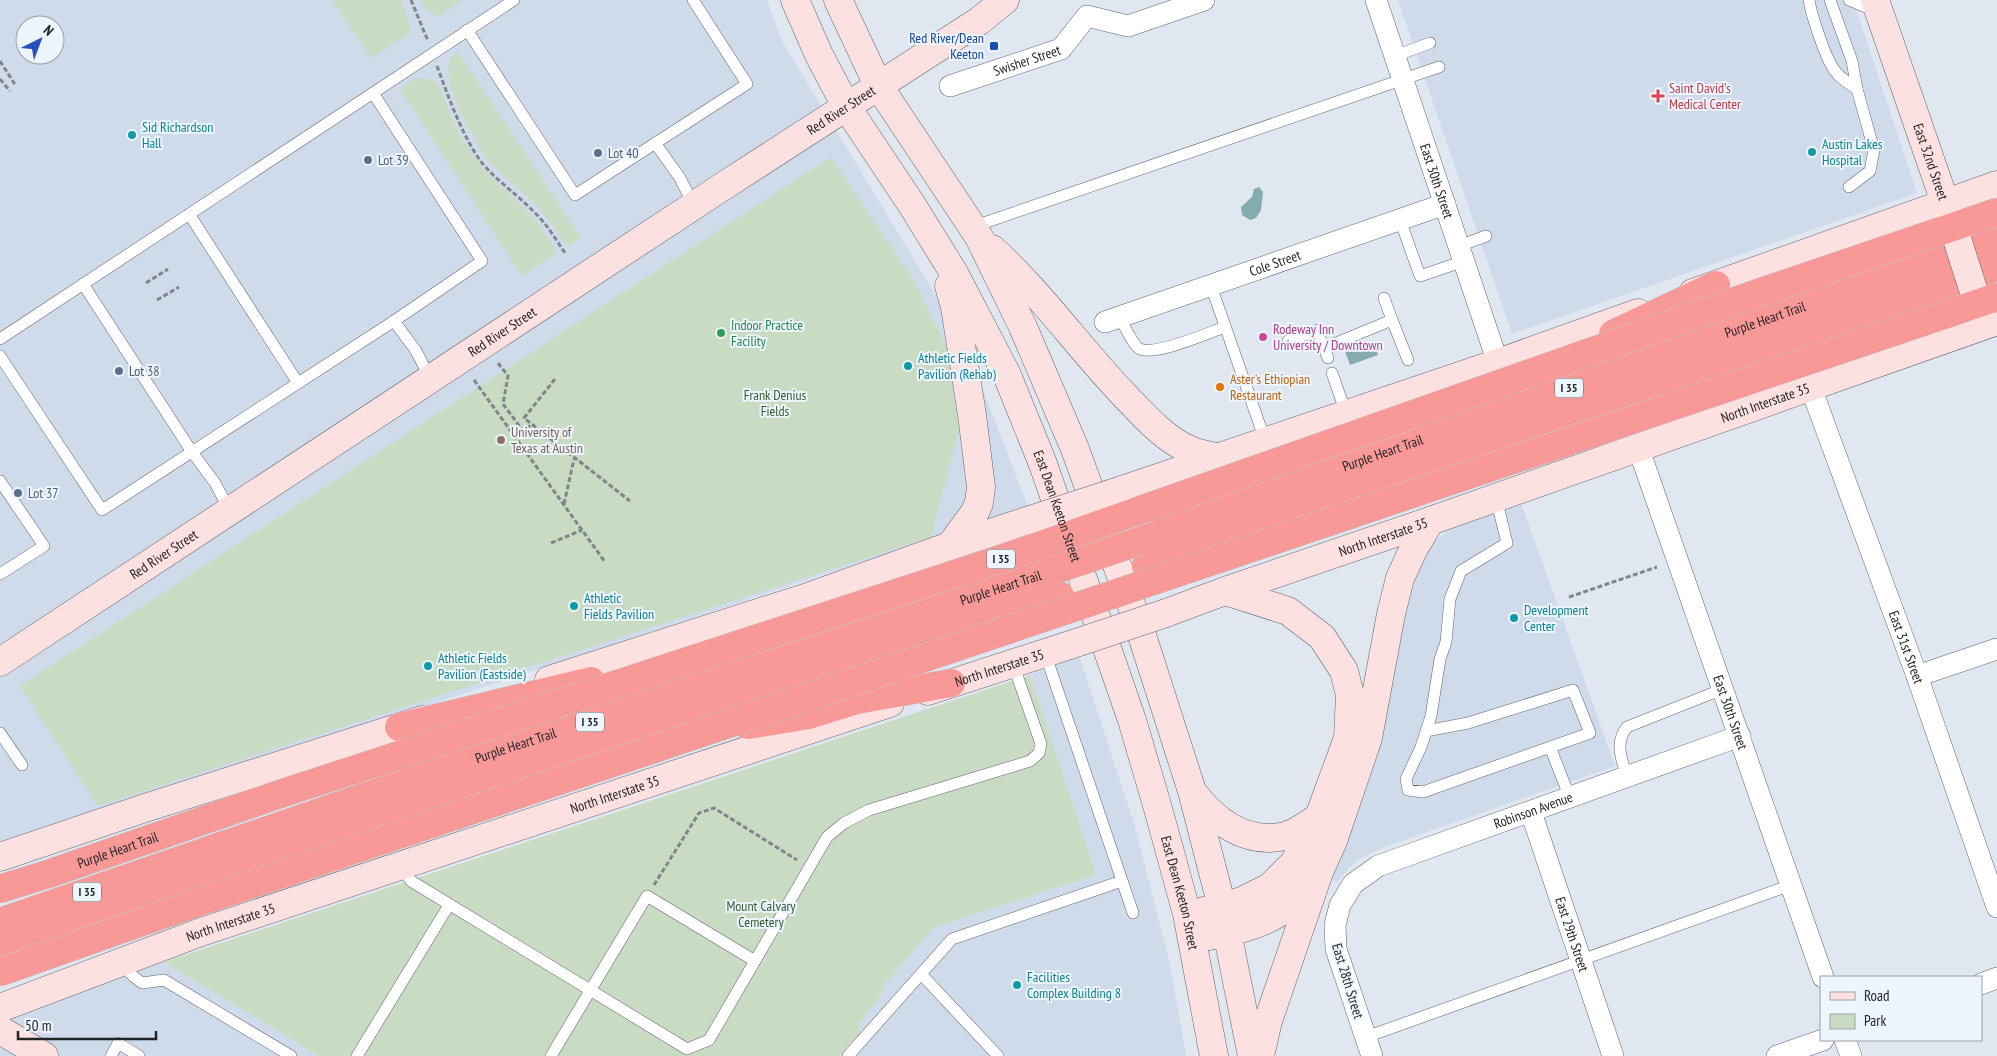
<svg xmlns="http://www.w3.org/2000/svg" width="1997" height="1056" font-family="'PT Sans Narrow',sans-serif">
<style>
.built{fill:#cfdbeb;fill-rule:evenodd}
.green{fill:#c9dbc3}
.water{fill:#84acaf}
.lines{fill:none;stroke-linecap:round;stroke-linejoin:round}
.lane-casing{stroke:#5e656d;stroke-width:12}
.street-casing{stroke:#5e656d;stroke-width:22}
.secondary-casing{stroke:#5e656d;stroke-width:29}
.highway-casing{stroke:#c5c6c7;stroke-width:29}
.path{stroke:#80858c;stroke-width:3;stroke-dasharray:5 2.5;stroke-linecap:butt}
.lane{stroke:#fff;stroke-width:11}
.street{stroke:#fff;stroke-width:21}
.secondary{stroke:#fde0e0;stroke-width:28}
.highway{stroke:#f99997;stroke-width:28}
.secondary-bridge-casing{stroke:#5e656d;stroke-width:29;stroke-linecap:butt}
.highway-bridge-casing{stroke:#c5c6c7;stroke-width:29;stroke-linecap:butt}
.secondary-bridge{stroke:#fde0e0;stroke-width:28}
.highway-bridge{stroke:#f99997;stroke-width:28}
.transit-dot{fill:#1a4fb4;stroke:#edf5fe;stroke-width:2}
.health-dot{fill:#e0444e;stroke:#edf5fe;stroke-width:2}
.culture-dot{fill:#0f9aa8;stroke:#edf5fe;stroke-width:2}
.service-dot{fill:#5c6f8a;stroke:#edf5fe;stroke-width:2}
.leisure-dot{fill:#2e9e5b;stroke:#edf5fe;stroke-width:2}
.hotel-dot{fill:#d1479c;stroke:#edf5fe;stroke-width:2}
.food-dot{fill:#e8710a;stroke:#edf5fe;stroke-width:2}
.education-dot{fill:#8d6e63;stroke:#edf5fe;stroke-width:2}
.labels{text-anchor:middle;stroke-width:4;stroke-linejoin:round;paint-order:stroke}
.shield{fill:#edf5fe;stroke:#5e6368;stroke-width:1}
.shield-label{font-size:12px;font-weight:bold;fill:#212427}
.transit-label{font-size:14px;fill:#164399;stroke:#edf5fe;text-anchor:end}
.street-label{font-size:14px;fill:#212427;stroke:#edf5fe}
.health-label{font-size:14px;fill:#be3a42;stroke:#edf5fe;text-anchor:start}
.culture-label{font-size:14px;fill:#0d838f;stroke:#edf5fe;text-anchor:start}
.service-label{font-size:14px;fill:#4e5e75;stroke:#edf5fe;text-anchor:start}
.leisure-label{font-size:14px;fill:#27864d;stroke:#edf5fe;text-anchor:start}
.hotel-label{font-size:14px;fill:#b23c85;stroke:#edf5fe;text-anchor:start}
.food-label{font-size:14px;fill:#c56008;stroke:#edf5fe;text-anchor:start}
.park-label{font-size:14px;fill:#39582f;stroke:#edf5fe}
.education-label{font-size:14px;fill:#785e54;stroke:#edf5fe;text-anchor:start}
</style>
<rect width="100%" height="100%" fill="#e0e7f1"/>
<g class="built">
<path d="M0,0H767L782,41L936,296L977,374L1028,507L0,847ZM25,25H55V55H25Z"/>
<path d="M1398,0H1853L1917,193L1512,334Z"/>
<path d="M1520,500L1615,766L1381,848L1356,861L1336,883L1332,879L1351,831L1375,754L1415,569L1426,548L1457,523Z"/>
<path d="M1079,656L1134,823L1170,964L1186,1056H839L860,1033L859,1023L877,1001L885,984L934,927L1096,875L1030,675Z"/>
<path d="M164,962L319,1056H0V1022Z"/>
</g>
<g class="green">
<path d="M332,0H401L410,25L409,34L371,58Z"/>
<path d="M421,0H463L437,17L426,8Z"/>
<path d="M458,52L581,238L567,247C557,232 547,217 535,204C519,188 499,175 486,157C474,140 429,63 458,52Z"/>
<path d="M424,78L433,80L439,87L459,134L483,169L535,219L558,252L522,276L400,89L413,79Z"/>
<path d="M831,157L916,284L946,346L959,429L931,537L98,806L20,686Z"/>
<path d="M1030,675L1096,875L934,927L885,984L877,1001L859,1023L860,1033L839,1056H319L164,962Z"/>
</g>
<g class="water">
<path d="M1259,187L1263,192L1261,210L1256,218L1250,220L1242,215L1241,207L1252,197L1254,189Z"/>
<path d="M1373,342L1378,355L1350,365L1345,351Z"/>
</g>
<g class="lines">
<defs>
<g id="lane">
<path d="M1809,0C1811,14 1825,56 1833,68C1838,77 1848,83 1857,89"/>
<path d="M1830,0L1852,61L1857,89L1874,150L1870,171L1849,187"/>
<path d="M1849,0L1875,11"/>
<path d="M467,30L575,195L747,84L693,0"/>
<path d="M1395,56L1430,43"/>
<path d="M655,143L680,178L694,206"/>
<path d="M189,214L298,383"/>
<path d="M1400,220L1420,276L1464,261"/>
<path d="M972,227L1439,67"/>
<path d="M1459,246L1486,236"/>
<path d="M83,284L192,452L215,483L230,511"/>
<path d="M1211,286L1265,440"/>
<path d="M1119,317C1124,324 1133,346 1140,349C1156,356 1208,333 1225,327"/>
<path d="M1392,320L1408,360"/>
<path d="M394,321L416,351L430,378"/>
<path d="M0,339L514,0"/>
<path d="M1288,341L1317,330L1328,358"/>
<path d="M1324,348L1392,320L1384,298"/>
<path d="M0,356L102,510L394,321L482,261L373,93"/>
<path d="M1332,373L1346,413"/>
<path d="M0,481L44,546L0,574"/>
<path d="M1045,653L1133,913"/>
<path d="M1426,731L1468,723L1573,690L1590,733L1423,792L1408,790L1406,779L1421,747L1431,716L1440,659L1446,642L1450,599L1461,571L1507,543L1496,498"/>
<path d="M0,733L22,765"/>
<path d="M1550,747L1570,798"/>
<path d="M1627,777C1622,760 1614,743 1627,727L1723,689"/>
<path d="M401,866L411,881L687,1049L709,1040L827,837L844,823L869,810L1030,761L1039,753L1041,744L1013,664"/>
<path d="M121,963L133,976L142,983L164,980L291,1056"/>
<path d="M921,974L998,1056"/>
<path d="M1366,1037L1791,885"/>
<path d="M111,1056L118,1043L139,1056"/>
<path d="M357,1056L449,905"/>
<path d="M551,1056L647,896L755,961"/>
<path d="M848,1056L952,939L1122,881"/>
</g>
<g id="street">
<path id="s1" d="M1376,0L1498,363"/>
<path id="s2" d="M950,86L1061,49L1087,16L1128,26L1204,0"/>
<path id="s3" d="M1105,322L1445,204"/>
<path id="s4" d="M1811,388L1917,676L1997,907"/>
<path id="s5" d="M1638,447L1823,977"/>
<path d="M1917,676L1997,649"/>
<path id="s6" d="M1531,812L1613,1056"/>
<path d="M1981,984L1997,978"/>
<path d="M1845,1040L1851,1056"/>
<path id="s7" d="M1372,1056L1336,949L1335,925L1340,905L1353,884L1378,866L1740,736"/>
<path d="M1777,1056L1823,1040"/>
</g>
<g id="secondary">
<path id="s8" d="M795,0L819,55L846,106L912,205L954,273L1007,375L1043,464L1132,720L1157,805L1187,914L1214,1056"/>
<path d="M838,0L878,85L979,237L1023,327L1075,449L1139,626L1192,791L1222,907L1252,1056"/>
<path id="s9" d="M1875,0L1949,214"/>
<path d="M992,249C1042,294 1081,351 1128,399C1146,418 1166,440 1190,450C1198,454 1208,455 1216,457"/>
<path d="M949,286L955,307L972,415L981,487L979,503L975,512L950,546"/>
<path d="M1693,293L1997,185"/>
<path d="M1119,491L1498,363L1638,313"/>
<path id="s10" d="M1166,613L1225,591L1430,521L1997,321"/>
<path id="s11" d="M0,662L722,187L979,21L1005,0"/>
<path d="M549,680L811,596L950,546L1030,520"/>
<path id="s12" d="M928,691L1079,642"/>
<path d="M1194,794C1216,822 1247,845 1285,836C1297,833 1308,824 1319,817"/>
<path d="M0,857L145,808L422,720"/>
<path d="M1204,911L1242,901L1270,887L1294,863L1319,817L1348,738L1350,695L1344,671L1322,637L1288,611L1225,591"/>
<path d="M1209,936C1237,931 1270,923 1292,903C1299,896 1306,887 1312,879"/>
<path id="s13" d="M0,1008L201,932L890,703"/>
<path d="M0,1030L44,1056"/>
<path d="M1260,1056L1268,1021L1319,872L1333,841L1368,738L1391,614L1400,578L1414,548L1430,521"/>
</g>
<g id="highway">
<path d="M1613,334L1716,285"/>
<path id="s14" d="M1143,540L1236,504L1775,316L1997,240"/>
<path d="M1146,566L1408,467L1997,267"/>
<path d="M748,725L809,715L857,700L951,683"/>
<path d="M399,727L591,681"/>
<path id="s15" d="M0,922L504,749L1049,572"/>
<path d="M0,943L583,749L1060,596"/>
</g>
</defs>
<use href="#lane" class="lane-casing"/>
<use href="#street" class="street-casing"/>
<use href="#secondary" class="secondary-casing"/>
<use href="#highway" class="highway-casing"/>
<g class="path">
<path d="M411,0L428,41"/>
<path d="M0,61L16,86"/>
<path d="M437,66C448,96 463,138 482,163C498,182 518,195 535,213C547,224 556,240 565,253"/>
<path d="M0,79L10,91"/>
<path d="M146,283L168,269"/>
<path d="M157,300L179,287"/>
<path d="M498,363L508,376L503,404L523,431L531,425"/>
<path d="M555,379L524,418L630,501"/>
<path d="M474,380L605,562"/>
<path d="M564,504L574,459"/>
<path d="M551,543L582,530"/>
<path d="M1569,597L1657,567"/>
<path d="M654,885L699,813L714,808L797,860"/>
</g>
<use href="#lane" class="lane"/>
<use href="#street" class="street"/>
<use href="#secondary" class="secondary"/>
<use href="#highway" class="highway"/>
<defs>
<g id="secondary-bridge">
<path d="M1949,214L1981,314"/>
<path d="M1030,520L1119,491"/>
<path d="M1079,642L1166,613"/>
</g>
<g id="highway-bridge">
<path d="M1049,572L1143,540"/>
<path id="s16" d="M0,889L48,874L283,793L1001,559L1767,290L1997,212"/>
<path d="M0,972L190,905L1997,297"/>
</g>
</defs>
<use href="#secondary-bridge" class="secondary-bridge-casing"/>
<use href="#highway-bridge" class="highway-bridge-casing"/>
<use href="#secondary-bridge" class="secondary-bridge"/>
<use href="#highway-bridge" class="highway-bridge"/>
</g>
<rect class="transit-dot" x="989" y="41" width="10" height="10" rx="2.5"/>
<path class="health-dot" d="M1655.5 88.5h5v5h5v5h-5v5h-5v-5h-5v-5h5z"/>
<g class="culture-dot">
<circle cx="132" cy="135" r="5"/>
<circle cx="1812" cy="152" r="5"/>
<circle cx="908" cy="366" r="5"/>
<circle cx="574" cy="606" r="5"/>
<circle cx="1514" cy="618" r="5"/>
<circle cx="428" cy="666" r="5"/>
<circle cx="1017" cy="985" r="5"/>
</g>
<g class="service-dot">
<circle cx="598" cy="153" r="5"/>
<circle cx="368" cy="160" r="5"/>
<circle cx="119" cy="371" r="5"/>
<circle cx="18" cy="493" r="5"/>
</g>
<circle class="leisure-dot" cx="721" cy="333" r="5"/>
<circle class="hotel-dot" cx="1263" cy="337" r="5"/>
<circle class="food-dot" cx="1220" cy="387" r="5"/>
<circle class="education-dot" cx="501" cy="440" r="5"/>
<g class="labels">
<g class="shield">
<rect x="1555" y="378.5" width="28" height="19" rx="4"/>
<rect x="987" y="549.5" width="28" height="19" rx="4"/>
<rect x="576" y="712.5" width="28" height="19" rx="4"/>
<rect x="73" y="882.5" width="28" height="19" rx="4"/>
</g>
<g class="shield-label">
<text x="1569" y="392">I 35</text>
<text x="1001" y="563">I 35</text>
<text x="590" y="726">I 35</text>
<text x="87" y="896">I 35</text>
</g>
<g class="transit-label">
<text x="984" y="43">Red River/Dean<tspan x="984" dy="16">Keeton</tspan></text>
</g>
<g class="street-label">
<text dy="5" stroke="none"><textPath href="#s2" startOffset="81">Swisher Street</textPath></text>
<text dy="5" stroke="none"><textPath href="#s11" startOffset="1006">Red River Street</textPath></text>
<text dy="5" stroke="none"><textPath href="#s9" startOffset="171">East 32nd Street</textPath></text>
<text dy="5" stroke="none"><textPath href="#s1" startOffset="191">East 30th Street</textPath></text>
<text dy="5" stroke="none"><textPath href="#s3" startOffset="180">Cole Street</textPath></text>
<text dy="5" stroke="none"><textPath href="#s14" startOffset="660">Purple Heart Trail</textPath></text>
<text dy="5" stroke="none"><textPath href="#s11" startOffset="601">Red River Street</textPath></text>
<text dy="5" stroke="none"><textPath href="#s10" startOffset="635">North Interstate 35</textPath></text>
<text dy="5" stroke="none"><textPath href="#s14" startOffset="255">Purple Heart Trail</textPath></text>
<text dy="5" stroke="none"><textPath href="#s8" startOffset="572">East Dean Keeton Street</textPath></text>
<text dy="5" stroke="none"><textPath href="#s10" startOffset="230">North Interstate 35</textPath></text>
<text dy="5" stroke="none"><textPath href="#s11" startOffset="196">Red River Street</textPath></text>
<text dy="5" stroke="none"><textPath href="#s15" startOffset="1055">Purple Heart Trail</textPath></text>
<text dy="5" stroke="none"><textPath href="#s4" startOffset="276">East 31st Street</textPath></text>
<text dy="5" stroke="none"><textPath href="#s12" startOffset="75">North Interstate 35</textPath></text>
<text dy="5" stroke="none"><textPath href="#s5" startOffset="281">East 30th Street</textPath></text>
<text dy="5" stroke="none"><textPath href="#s15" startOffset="545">Purple Heart Trail</textPath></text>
<text dy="5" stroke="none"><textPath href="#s13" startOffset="651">North Interstate 35</textPath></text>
<text dy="5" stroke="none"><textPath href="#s7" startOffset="378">Robinson Avenue</textPath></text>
<text dy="5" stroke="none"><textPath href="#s16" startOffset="124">Purple Heart Trail</textPath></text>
<text dy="5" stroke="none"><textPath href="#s8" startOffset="978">East Dean Keeton Street</textPath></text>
<text dy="5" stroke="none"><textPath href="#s13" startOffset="246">North Interstate 35</textPath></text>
<text dy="5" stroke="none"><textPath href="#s6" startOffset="129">East 29th Street</textPath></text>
<text transform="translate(1348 981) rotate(73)" y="5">East 28th Street</text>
</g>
<g class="health-label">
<text x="1669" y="93">Saint David's<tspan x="1669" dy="16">Medical Center</tspan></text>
</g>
<g class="culture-label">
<text x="142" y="132">Sid Richardson<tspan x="142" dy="16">Hall</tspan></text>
<text x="1822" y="149">Austin Lakes<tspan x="1822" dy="16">Hospital</tspan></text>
<text x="918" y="363">Athletic Fields<tspan x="918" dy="16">Pavilion (Rehab)</tspan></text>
<text x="584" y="603">Athletic<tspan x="584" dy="16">Fields Pavilion</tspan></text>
<text x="1524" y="615">Development<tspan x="1524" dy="16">Center</tspan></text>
<text x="438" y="663">Athletic Fields<tspan x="438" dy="16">Pavilion (Eastside)</tspan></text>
<text x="1027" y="982">Facilities<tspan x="1027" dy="16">Complex Building 8</tspan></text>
</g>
<g class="service-label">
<text x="608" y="158">Lot 40</text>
<text x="378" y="165">Lot 39</text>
<text x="129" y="376">Lot 38</text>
<text x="28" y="498">Lot 37</text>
</g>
<g class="leisure-label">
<text x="731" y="330">Indoor Practice<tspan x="731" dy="16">Facility</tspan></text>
</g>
<g class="hotel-label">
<text x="1273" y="334">Rodeway Inn<tspan x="1273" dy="16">University / Downtown</tspan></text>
</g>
<g class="food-label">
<text x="1230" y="384">Aster's Ethiopian<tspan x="1230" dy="16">Restaurant</tspan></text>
</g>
<g class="park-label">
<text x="775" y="400">Frank Denius<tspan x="775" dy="16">Fields</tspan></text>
<text x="761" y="911">Mount Calvary<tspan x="761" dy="16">Cemetery</tspan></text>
</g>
<g class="education-label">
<text x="511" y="437">University of<tspan x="511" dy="16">Texas at Austin</tspan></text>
</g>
</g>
<rect x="1820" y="976" width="162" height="65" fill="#edf5fe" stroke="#9ba1a8"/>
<rect x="1830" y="992" width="25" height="8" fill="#fde0e0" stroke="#9ba1a8"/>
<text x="1864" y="1001" font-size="15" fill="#212427">Road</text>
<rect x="1830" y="1014" width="25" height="15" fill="#c9dbc3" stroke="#9ba1a8"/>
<text x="1864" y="1026" font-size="15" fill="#212427">Park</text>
<g transform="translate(40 40) rotate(42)"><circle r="24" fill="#edf5fe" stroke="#9ba1a8"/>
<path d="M0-4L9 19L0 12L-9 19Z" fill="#284ebd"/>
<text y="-8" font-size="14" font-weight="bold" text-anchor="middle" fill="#212427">N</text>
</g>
<path d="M18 1031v8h138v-8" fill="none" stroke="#212427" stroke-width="2.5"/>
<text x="25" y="1031" font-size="15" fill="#212427" stroke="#edf5fe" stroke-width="4" paint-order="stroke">50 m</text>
</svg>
